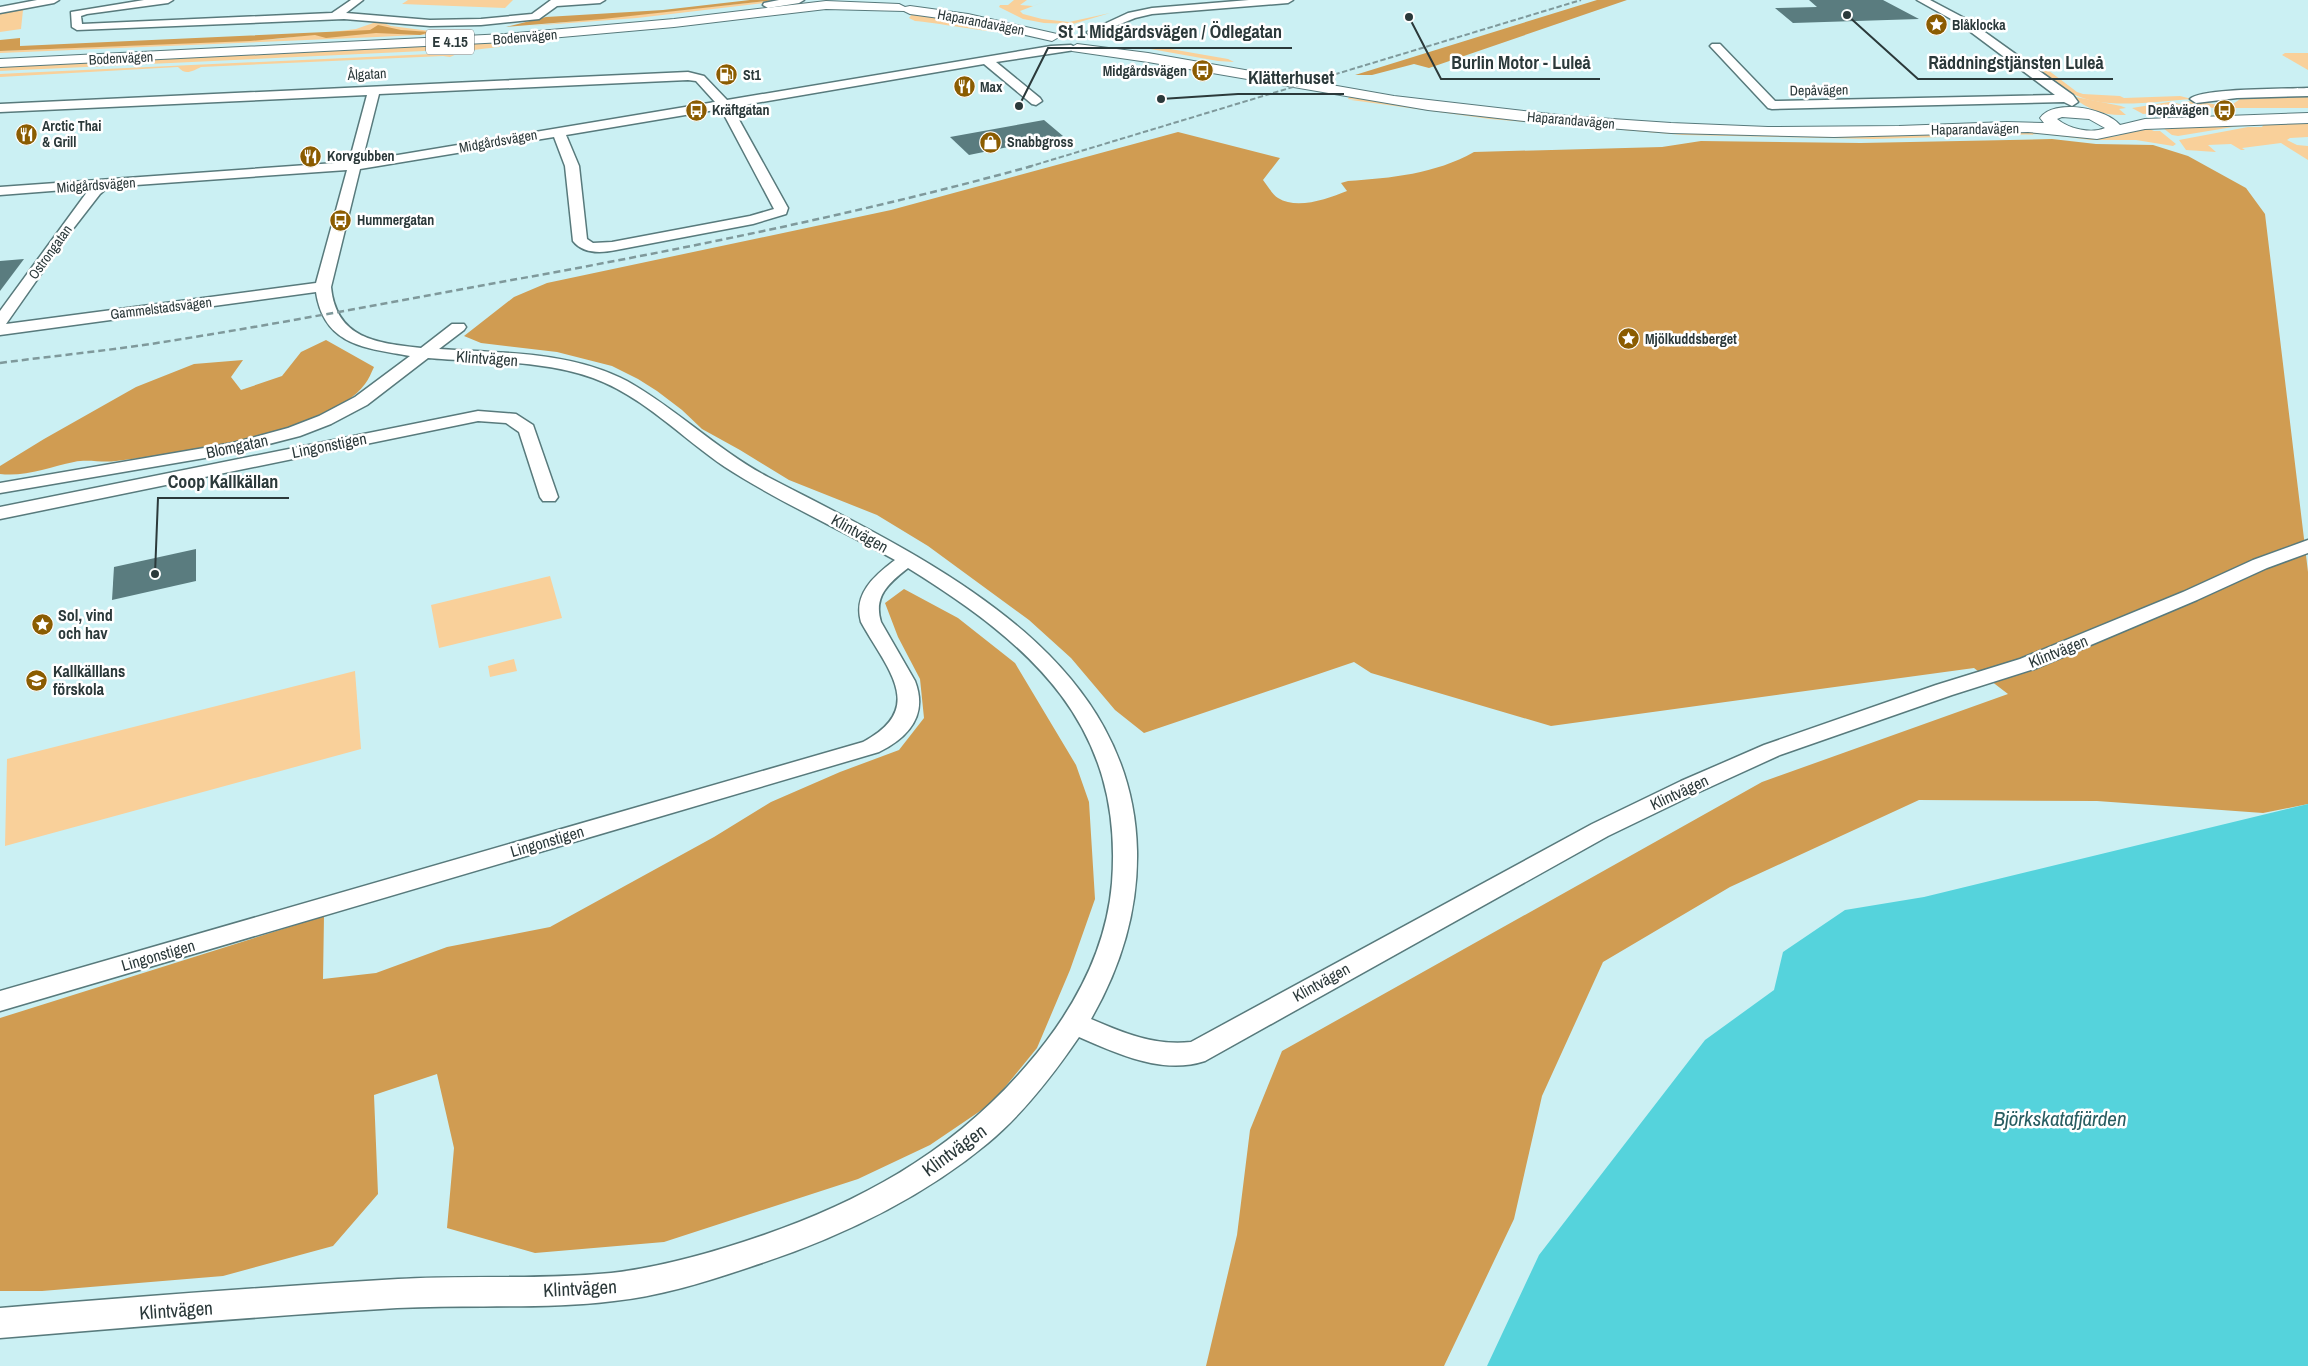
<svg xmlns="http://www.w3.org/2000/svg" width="2308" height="1366" font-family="'Archivo Narrow',sans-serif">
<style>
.green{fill:#f9d09a}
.forest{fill:#d09c52}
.water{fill:#55d3dc}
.building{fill:#5a7c7f}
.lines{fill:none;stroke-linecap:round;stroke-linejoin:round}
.minor-casing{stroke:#587a7c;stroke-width:3}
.major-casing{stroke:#587a7c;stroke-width:2}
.minor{fill:#fff;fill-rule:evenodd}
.major{fill:#fff;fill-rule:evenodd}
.rail-far1{stroke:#7f999b;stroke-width:2;stroke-dasharray:5.5 2.5;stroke-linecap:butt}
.rail{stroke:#7f999b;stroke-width:2.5;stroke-dasharray:7 4;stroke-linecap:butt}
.labels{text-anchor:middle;stroke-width:5;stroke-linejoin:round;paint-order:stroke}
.far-street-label{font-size:14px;fill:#2b393a;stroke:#fff}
.far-poi-label{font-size:14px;font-weight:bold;fill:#2b393a;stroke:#fff;text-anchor:start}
.shield{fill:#fff;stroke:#6b7475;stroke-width:1}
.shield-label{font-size:15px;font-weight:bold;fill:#2b393a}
.street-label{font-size:16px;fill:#2b393a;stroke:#fff}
.poi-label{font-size:16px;font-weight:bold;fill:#2b393a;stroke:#fff;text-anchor:start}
.near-street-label{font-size:19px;fill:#2b393a;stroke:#fff}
.near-water-label{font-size:21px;font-style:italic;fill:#285d61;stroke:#fff}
.leader{fill:none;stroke:#2b393a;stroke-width:2}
.callout-dot{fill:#2b393a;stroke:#fff;stroke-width:2}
.callout-label{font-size:18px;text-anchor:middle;font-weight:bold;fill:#2b393a;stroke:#fff;stroke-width:5;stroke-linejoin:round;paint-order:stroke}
</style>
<rect width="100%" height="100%" fill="#cbf0f3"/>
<g class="green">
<path d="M408,0H513L505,8L402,4Z"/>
<path d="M775,0H789L637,18L529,26Z"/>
<path d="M1014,0H1027L1020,5L1033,6L1049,0L1020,11L1023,14L1042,19L1069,22L1110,13L1073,24L1044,23L1023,19L999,7L1000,5H1008Z"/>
<path d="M19,8L23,10L21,29L0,32V12Z"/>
<path d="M912,14L942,16L1023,33C1015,37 932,22 915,21L909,18Z"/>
<path d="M379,21L391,26L438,32L437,34L377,37L0,53V51L277,39L356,29Z"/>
<path d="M501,43L500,47C485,48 450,55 438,48V45Z"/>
<path d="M431,46L429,50L424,51L0,71V66Z"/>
<path d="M1159,47L1228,59L1234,62L1218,61L1145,48Z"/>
<path d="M453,53L457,54L450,57L443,56L201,67C192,71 186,76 178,67L0,77V74L19,73Z"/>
<path d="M2308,53V70L2282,55L2285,53Z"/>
<path d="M2038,58L2045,61H2036L2077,92L2083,94L2120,96L2124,98L2180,96L2192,99C2156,101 2104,111 2071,93C2054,84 2039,70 2024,59Z"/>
<path d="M2308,94V108H2213L2182,102L2195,101L2225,106L2233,104L2243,97Z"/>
<path d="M1341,95L1591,125L2032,131L2097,138L2117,136L2145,127L2154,131H2160L2176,144L2173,146L2136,140H2091L2044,134L1874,139L1683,135L1490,119L1351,100H1358L1348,99L1349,97Z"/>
<path d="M2071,96L2121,106L2126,108L2119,109L2126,115C2104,116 2089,110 2071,96Z"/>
<path d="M2169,102L2207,109L2143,114L2132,108Z"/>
<path d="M2308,121V137L2290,138L2287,140L2297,145L2308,146V160L2281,143L2242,148L2245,150H2241L2231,144L2208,145L2216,152L2186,150L2179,140L2248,127H2262L2264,124Z"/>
<path d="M2239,126L2178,136L2172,135L2163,128Z"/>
<path d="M550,576L562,618L439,648L431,605Z"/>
<path d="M514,659L517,671L490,677L488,666Z"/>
<path d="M355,671L361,749L5,846L7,759Z"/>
</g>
<g class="forest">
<path d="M750,0H775L603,19L506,27L546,17L663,10Z"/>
<path d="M1597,0H1627L1429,68L1414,64L1372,75H1355Z"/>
<path d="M378,25L401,30L430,32L420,35L376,33L326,38L315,35L250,41L0,51V40L20,38V46L370,30Z"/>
<path d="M1178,132L1280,158L1263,180C1267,185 1272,194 1278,198C1297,210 1327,199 1347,191L1341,183L1348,181C1391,178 1435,174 1474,152L1662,147L1701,141L1861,143L2052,139L2096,144L2153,145L2188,156L2246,188L2265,214L2308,572V804L2263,813L2097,801L1919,800L1730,887L1603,962L1542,1096L1514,1219L1444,1366H1206L1237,1235L1250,1130L1282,1051L1762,782L2008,694L1974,668L1551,726L1371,673L1354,662L1144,733L1115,710L1071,658L1029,620L928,546L877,515L789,480L740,450L702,429L682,410L657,391L638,379L612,366L557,352L481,343L464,336L514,297L547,283L891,210Z"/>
<path d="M326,340L374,367C371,373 369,379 365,384C327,435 177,453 116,461C102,463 88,459 74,462C49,467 26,477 0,474V466L44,439L136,387L194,364L243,360L231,377L241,390L282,376L301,352Z"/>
<path d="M904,589L958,618L1015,663L1076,765L1089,802L1095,899L1070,970L1037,1048L992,1103L930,1145L858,1179L664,1242L535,1253L447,1228L454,1148L437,1074L374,1095L378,1194L333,1246L223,1276L42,1291H0V1018L324,916L323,979L376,973L447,947L550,927L714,837L771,802L840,772L899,750L924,718L920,679L898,637L885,603Z"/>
</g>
<path class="water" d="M2308,804V1366H1487L1539,1255L1705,1040L1774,990L1783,952L1845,910L1924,897Z"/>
<g class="building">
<path d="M1809,0H1883L1919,19L1793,23L1775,8L1817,7Z"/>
<path d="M1044,120L1063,136L969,155L950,137Z"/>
<path d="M24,259L0,291V261Z"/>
<path d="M196,549V581L112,600L114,567Z"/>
</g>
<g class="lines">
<defs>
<g id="minor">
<path d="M37,0H59L54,3L0,13V7Z"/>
<path d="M144,0H173L168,3L87,14L81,16L82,24L332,13L351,0H363L346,13L430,20L481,19L532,14L551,0H605L600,3L557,6L539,19L481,25L430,26L344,19L77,30L72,27L71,12Z"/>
<path d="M779,0H804L799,3L768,8L763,5L764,3Z"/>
<path d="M1249,0H1293L1288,3L1152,14L1135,18L1096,34H1088L1087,32L1128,13L1152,8Z"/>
<path d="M1917,0H1930L1968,20L2073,95L2078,102L2072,106L2064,102L1772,109L1768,108L1710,46L1712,44H1720L1775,101L2055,95L1960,24Z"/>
<path d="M1071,45L1077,48L1075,50L996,62L1040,98L1042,101L1036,105L1032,104L984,64L732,107L788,208L786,214L753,224L616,250C602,253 583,254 573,241L565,166L554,137L360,169L331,287C336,339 377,343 421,348L452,324H464L466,327L464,330L439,349C501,353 570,351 627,381C677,409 717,450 768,477C921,557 1133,650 1137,851C1138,911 1121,967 1091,1019C1124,1033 1154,1046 1191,1042L1592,824L1681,781L1764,745L1936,685L2020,659L2183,592L2253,560L2308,540V553L2267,568L2197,600L2034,669L1952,695L1780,755L1697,793L1608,836L1205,1061C1163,1075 1118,1054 1079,1037C1053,1075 1024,1113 988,1143C918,1201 836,1239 750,1267C706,1282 660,1296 614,1301C542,1310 469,1304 397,1308C265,1316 132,1327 0,1338V1308C133,1297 266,1287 398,1279C469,1275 540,1280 611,1273C655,1268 700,1256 743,1242C854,1206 950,1155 1027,1065C1072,1013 1106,953 1112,883C1124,725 1032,645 908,568C889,583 873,596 881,622L915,681C928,715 909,737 879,752L0,1011V991L863,742C928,708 886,668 861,622C853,594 874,576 895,560C840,529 777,501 725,467C682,438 643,396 593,378C540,359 483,363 428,358L367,405L331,424L300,436L234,453L0,493V483L233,443L288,428L319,416L355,397L410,356C366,348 324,346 316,292L0,335V311L90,188L0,195V187L349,162L367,95L0,112V104L688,72L704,76L727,100L1051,46ZM688,80L696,81L715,102L362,161L379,94ZM721,109L774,209L750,216L612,242L593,243L587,239L579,166L566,135ZM347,170L316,283L6,324L69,234L100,194L108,187Z"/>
<path d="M2308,88V96L2237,98L2196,103L2190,99C2200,88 2289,89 2308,88Z"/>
<path d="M478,411L516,414L533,425L558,497L555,501H543L540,497L519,432L506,423L478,421L0,519V507Z"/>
</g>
<g id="major">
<path d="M826,1L899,4L905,7L910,6L968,14L1057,34L1059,37L1052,41L968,22L910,14L904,11L826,9L674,27L505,42L0,67V59L505,34L674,19Z"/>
<path d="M1077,44L1148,53L1394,96L1568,116L1671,123L1768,127L1899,126L2007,122L2044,123L2040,118C2054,98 2106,108 2120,125L2145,119L2308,113V123L2145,129L2097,139L2028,132L1834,137L1671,133L1533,122L1428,110L1148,62L1072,51L1070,48ZM2062,117L2089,119L2105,128C2091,134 2069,129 2057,119Z"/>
</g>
</defs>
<use href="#minor" class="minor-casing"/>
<use href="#major" class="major-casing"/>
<use href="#minor" class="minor"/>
<use href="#major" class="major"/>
<path class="rail-far1" d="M1028,167L1581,0"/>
<path class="rail" d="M0,363C52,356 105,351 157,343C272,325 387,303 501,282C679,250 858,214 1032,166"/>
</g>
<defs>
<symbol id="sight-disc" viewBox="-11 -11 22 22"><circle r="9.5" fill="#8b5c01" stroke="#fff"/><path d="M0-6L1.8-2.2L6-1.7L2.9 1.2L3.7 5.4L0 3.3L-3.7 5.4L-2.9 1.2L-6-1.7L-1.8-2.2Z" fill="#fff"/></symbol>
<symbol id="bus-disc" viewBox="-11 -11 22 22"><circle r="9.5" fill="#8b5c01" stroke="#fff"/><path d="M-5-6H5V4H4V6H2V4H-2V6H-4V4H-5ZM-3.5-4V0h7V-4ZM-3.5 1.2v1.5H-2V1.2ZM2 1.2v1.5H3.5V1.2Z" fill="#fff"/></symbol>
<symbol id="fuel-disc" viewBox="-11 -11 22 22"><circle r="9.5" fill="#8b5c01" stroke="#fff"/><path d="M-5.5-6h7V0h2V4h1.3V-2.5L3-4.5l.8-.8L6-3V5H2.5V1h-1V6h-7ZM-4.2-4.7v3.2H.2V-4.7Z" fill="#fff"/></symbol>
<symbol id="restaurant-disc" viewBox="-11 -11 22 22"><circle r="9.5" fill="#8b5c01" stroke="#fff"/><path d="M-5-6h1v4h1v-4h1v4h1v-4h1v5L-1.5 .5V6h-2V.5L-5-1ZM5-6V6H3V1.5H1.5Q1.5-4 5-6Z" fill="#fff"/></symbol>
<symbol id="shop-disc" viewBox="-11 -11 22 22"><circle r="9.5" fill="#8b5c01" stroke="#fff"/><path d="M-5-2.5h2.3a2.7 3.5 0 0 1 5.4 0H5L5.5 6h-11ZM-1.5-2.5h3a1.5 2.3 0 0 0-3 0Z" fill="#fff"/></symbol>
<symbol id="school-disc" viewBox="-11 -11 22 22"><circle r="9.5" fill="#8b5c01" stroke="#fff"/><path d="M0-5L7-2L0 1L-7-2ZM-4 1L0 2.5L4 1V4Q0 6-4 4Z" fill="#fff"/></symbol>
</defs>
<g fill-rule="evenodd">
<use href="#sight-disc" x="1924" y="12" width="25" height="25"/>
<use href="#bus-disc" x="1190" y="58" width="25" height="25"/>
<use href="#fuel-disc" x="714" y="62" width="25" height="25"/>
<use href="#restaurant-disc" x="952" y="74" width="25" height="25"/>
<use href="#bus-disc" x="684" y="98" width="25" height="25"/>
<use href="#bus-disc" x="2212" y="98" width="25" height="25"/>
<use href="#restaurant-disc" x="14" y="122" width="25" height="25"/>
<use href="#shop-disc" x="978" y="130" width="25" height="25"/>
<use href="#restaurant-disc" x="298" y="144" width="25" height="25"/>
<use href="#bus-disc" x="328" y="208" width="25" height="25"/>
<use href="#sight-disc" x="1616" y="326" width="25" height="25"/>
<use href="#sight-disc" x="30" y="612" width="25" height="25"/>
<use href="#school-disc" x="24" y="668" width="25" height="25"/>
</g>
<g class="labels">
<g class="far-street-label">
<text transform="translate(981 22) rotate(11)" y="5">Haparandavägen</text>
<text transform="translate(525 37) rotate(-5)" y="5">Bodenvägen</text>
<text transform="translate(121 58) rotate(-3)" y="5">Bodenvägen</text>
<text transform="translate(367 74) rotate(-3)" y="5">Ålgatan</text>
<text transform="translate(1819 90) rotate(-1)" y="5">Depåvägen</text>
<text transform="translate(1571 120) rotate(5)" y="5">Haparandavägen</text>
<text transform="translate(1975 129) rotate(-1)" y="5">Haparandavägen</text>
<text transform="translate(498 141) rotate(-10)" y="5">Midgårdsvägen</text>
<text transform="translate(96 185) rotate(-4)" y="5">Midgårdsvägen</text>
<text transform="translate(50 252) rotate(-54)" y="5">Ostrongatan</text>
<text transform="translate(161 308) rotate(-7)" y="5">Gammelstadsvägen</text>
</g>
<g class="far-poi-label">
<text x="1952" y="30">Blåklocka</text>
<text x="1187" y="76" text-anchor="end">Midgårdsvägen</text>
<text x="743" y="80">St1</text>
<text x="980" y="92">Max</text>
<text x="712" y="115">Kräftgatan</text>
<text x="2209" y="115" text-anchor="end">Depåvägen</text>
<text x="42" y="131">Arctic Thai<tspan x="42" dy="16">&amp; Grill</tspan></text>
<text x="1007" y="147">Snabbgross</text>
<text x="327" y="161">Korvgubben</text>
<text x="357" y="225">Hummergatan</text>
<text x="1645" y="344">Mjölkuddsberget</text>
</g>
<rect class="shield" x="426" y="29.5" width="48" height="25" rx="4"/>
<g class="shield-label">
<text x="450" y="47">E 4.15</text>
</g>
<g class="street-label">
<text transform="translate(487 358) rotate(4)" y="6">Klintvägen</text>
<text transform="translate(329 445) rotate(-11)" y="6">Lingonstigen</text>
<text transform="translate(237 446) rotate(-12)" y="6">Blomgatan</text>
<text transform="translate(860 533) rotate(29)" y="6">Klintvägen</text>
<text transform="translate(2058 651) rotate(-22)" y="6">Klintvägen</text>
<text transform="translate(1679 792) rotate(-25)" y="6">Klintvägen</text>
<text transform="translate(547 841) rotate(-16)" y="6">Lingonstigen</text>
<text transform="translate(158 955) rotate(-16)" y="6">Lingonstigen</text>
<text transform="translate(1321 982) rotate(-29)" y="6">Klintvägen</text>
</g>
<g class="poi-label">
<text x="58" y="621">Sol, vind<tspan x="58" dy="18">och hav</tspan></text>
<text x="53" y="677">Kallkälllans<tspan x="53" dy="18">förskola</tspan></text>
</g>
<g class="near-street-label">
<text transform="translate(954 1150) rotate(-36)" y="7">Klintvägen</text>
<text transform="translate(580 1288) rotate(-3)" y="7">Klintvägen</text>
<text transform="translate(176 1310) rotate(-4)" y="7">Klintvägen</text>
</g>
<g class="near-water-label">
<text x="2060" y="1126">Björkskatafjärden</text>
</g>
</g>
<path class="leader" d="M1019 106L1048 48H1292M1847 15L1918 79H2113M1409 17L1441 79H1600M1161 99L1238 94H1344M155 574L158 498H289"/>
<g class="callout-dot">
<circle cx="1019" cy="106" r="5"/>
<circle cx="1847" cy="15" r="5"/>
<circle cx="1409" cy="17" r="5"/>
<circle cx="1161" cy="99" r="5"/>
<circle cx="155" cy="574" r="5"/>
</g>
<g class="callout-label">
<text x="1170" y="38">St 1 Midgårdsvägen / Ödlegatan</text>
<text x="2016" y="69">Räddningstjänsten Luleå</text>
<text x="1521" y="69">Burlin Motor - Luleå</text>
<text x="1291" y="84">Klätterhuset</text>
<text x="223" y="488">Coop Kallkällan</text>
</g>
</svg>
